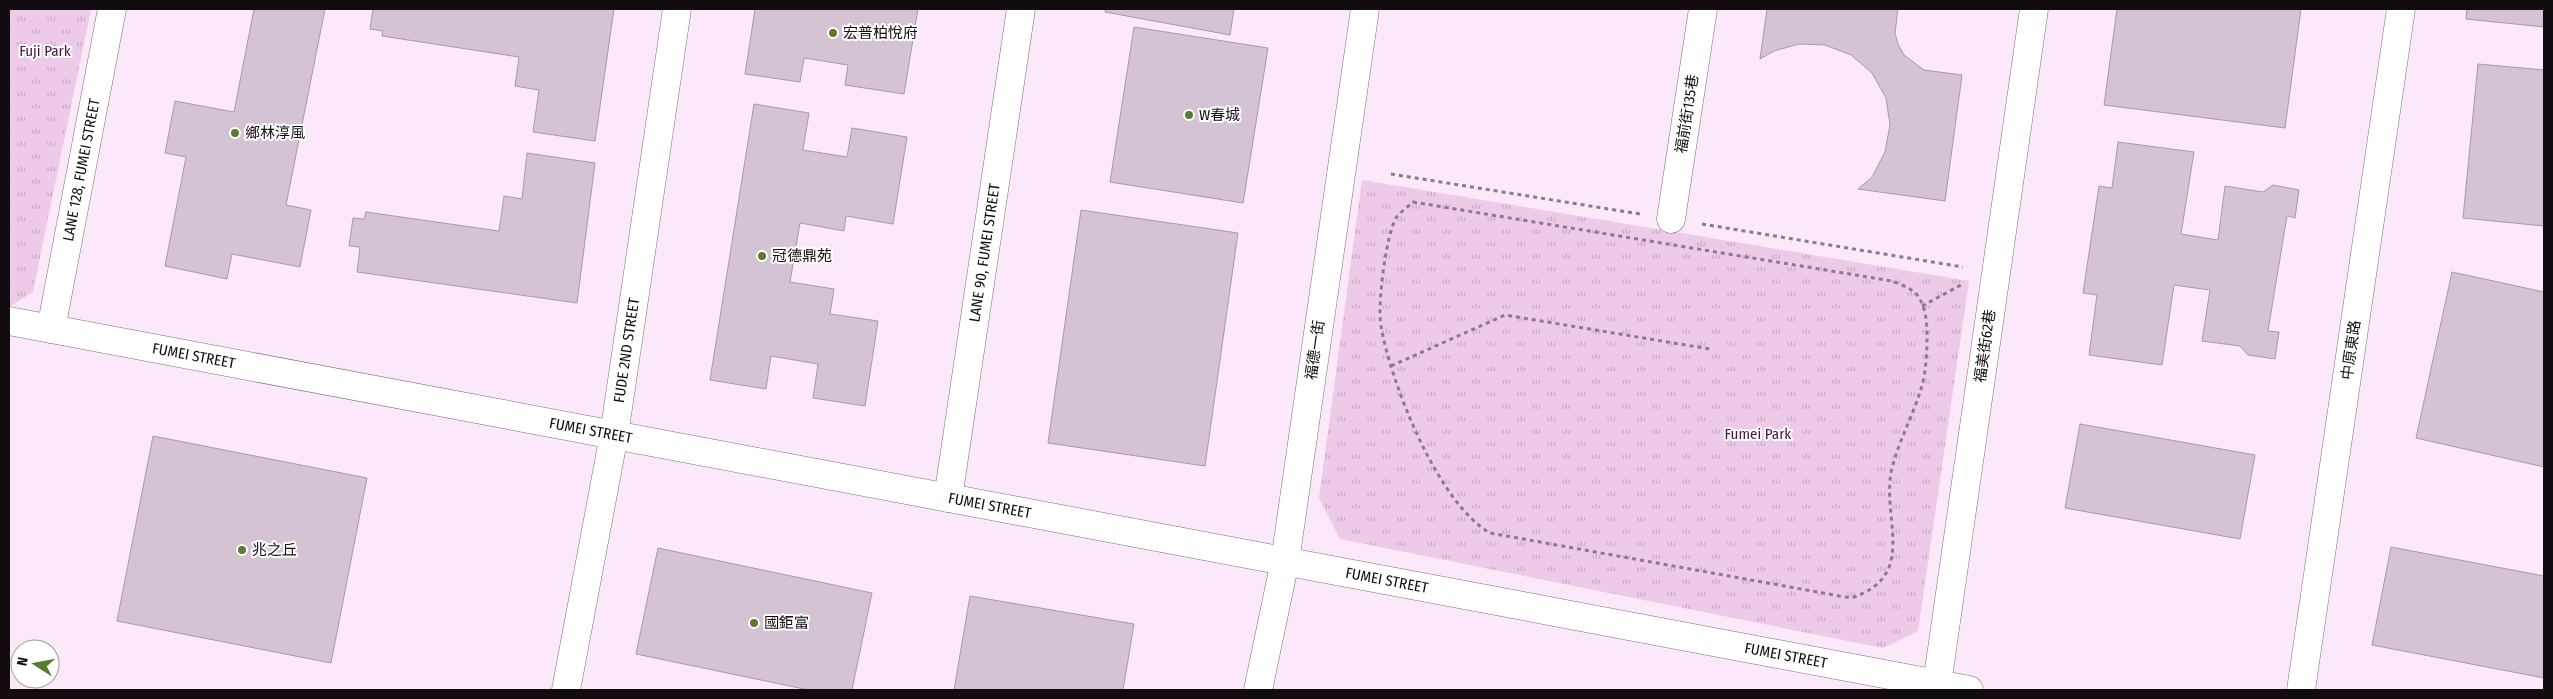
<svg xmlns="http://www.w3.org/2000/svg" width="2553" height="699" font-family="'Fira Sans Condensed','Noto Sans TC',sans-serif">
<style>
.grass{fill:url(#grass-tufts)}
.building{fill:#d4c3d2;stroke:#aa99a7}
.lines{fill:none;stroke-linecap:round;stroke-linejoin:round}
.minor-casing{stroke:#7e6e7c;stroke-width:29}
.tertiary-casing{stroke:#7e6e7c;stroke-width:29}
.path{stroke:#897c87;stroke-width:3;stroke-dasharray:4 4;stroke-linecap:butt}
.minor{stroke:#fff;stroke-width:28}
.tertiary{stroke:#fff;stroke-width:28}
.poi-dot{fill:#5b7a2f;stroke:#fff;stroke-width:2}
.labels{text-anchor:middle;stroke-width:4;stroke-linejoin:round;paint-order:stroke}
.poi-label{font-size:15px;fill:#120c11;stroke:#fff;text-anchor:start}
.park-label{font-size:15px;fill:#4a1347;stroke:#fff}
.street-label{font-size:15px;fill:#120c11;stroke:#fff}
</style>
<defs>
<pattern id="grass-tufts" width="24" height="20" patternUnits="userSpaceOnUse" patternTransform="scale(1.25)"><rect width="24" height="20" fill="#eccae8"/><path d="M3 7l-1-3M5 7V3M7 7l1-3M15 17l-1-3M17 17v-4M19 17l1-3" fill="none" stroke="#c9acc6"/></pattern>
</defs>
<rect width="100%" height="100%" fill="#fbe8f8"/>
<g class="grass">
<path d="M9,9H91L33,292L9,307Z"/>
<path d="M1362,180L1969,281L1918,631L1883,648L1340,539L1319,498Z"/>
</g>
<g class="building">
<path d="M254,9H325L286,205L311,210L300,267L232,254L227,279L165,266L186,157L165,153L175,101L234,112Z"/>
<path d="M373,9H614L595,141L533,132L539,90L515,86L519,57L382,36L383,31L370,29Z"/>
<path d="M755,9H918L904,94L845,85L848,65L804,58L800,82L745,74Z"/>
<path d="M1106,9H1234L1230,35L1105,12Z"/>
<path d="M1767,9H1898L1895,33L1898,44L1904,55L1924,70L1962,75L1945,201L1858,189L1872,177L1885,152L1890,125L1886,98L1872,73L1851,55L1825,45L1799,44L1774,51L1760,59Z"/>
<path d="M2117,9H2301L2285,128L2104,105Z"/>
<path d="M2467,9H2544V27L2466,19Z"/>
<path d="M1134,27L1268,48L1243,203L1110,182Z"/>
<path d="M2478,64L2544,70V226L2463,218Z"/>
<path d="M754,104L809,113L803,150L847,157L852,128L907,137L893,224L846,216L844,231L800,223L790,282L834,289L830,314L878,321L865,406L813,398L818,364L771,356L766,389L710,380Z"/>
<path d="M2118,142L2194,152L2181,234L2218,240L2225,186L2263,192L2273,185L2299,190L2295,218L2287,216L2268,331L2279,332L2275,359L2248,355L2240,346L2202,341L2210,290L2174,285L2162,365L2089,355L2097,295L2083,293L2099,186L2112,188Z"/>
<path d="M527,153L595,163L577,303L357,272L360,247L349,246L353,218L364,219L366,212L499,231L504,196L522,199Z"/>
<path d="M1081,210L1238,233L1205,466L1048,443Z"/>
<path d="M2452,272L2544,292V467L2416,438Z"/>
<path d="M2080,424L2255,455L2240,539L2065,508Z"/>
<path d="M153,436L367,478L331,663L117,621Z"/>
<path d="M2391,547L2544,576V678L2372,645Z"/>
<path d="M658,548L872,593L852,690H809L636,654Z"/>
<path d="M970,596L1134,624L1123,690H954Z"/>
</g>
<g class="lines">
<defs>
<g id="minor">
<path d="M1671,219L1703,9"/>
<path id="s1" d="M9,321L1969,690"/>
<path id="s2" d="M51,329L112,9"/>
<path id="s3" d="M948,498L1021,9"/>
<path d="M1937,684L2034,9"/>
<path id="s4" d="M566,690L614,435L677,9"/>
<path d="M1258,690L1285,561L1365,9"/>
</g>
<path id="tertiary" d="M2301,690L2401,9"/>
</defs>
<use href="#minor" class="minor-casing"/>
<use href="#tertiary" class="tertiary-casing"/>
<g class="path">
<path d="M1391,174L1640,214"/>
<path d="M1413,202L1892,281C1901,285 1912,288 1918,296C1926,308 1927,323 1927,336C1927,353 1926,373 1921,389C1913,415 1899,441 1892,468C1880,517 1920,576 1851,598L1490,533C1438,503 1391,384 1381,326C1377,306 1386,235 1396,218C1400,212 1408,207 1413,202Z"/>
<path d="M1702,224L1963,267"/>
<path d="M1922,306L1961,285"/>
<path d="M1391,366L1505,315L1710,349"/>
</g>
<use href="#minor" class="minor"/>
<use href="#tertiary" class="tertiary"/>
</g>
<g class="poi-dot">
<circle cx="833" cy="33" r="5"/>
<circle cx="1189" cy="115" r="5"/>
<circle cx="235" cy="133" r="5"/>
<circle cx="762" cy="256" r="5"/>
<circle cx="242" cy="550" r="5"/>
<circle cx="754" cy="623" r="5"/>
</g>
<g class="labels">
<g class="poi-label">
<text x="843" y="38">宏普柏悅府</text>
<text x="1199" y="120">W春城</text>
<text x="245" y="138">鄉林淳風</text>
<text x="772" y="261">冠德鼎苑</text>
<text x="252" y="555">兆之丘</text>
<text x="764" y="628">國鉅富</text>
</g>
<g class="park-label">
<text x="45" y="56">Fuji Park</text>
<text x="1758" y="439">Fumei Park</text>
</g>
<g class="street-label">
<text transform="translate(1687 114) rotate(-81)" y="5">福前街135巷</text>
<text dy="5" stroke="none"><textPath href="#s2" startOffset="162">LANE 128, FUMEI STREET</textPath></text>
<text dy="5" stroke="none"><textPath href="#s3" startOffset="248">LANE 90, FUMEI STREET</textPath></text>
<text transform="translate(1985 346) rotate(-82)" y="5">福美街62巷</text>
<text dy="5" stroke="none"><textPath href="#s4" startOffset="345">FUDE 2ND STREET</textPath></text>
<text transform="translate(1315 350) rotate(-82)" y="5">福德一街</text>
<text transform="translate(2351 350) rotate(-82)" y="5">中原東路</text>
<text dy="5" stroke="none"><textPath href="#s1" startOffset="188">FUMEI STREET</textPath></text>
<text dy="5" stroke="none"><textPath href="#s1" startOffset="592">FUMEI STREET</textPath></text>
<text dy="5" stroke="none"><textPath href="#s1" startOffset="998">FUMEI STREET</textPath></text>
<text dy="5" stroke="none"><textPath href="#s1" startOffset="1402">FUMEI STREET</textPath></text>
<text dy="5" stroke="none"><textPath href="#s1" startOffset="1808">FUMEI STREET</textPath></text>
</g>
</g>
<rect width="2553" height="699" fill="none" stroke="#120c11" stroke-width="20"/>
<g transform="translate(35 664) rotate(281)"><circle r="24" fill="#ffffff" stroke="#a09ea0"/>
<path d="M0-4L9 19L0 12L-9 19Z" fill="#5b7a2f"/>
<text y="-8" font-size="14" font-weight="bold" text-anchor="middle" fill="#120c11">N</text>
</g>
</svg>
